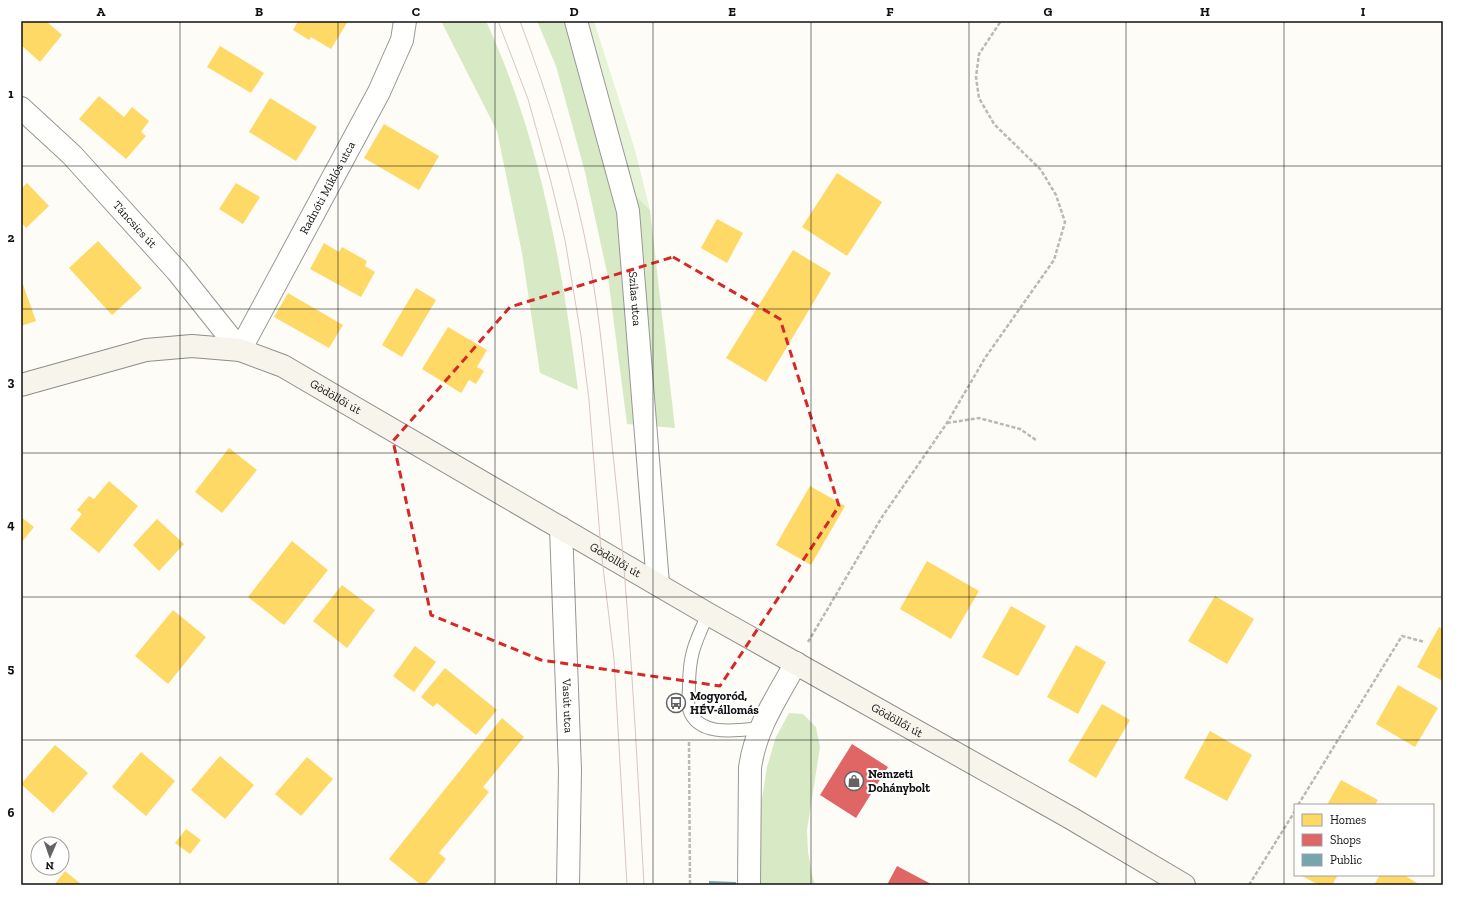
<svg xmlns="http://www.w3.org/2000/svg" width="1464" height="906" font-family="'Zilla Slab',serif">
	<style>
		.green { fill: #e7f3d7 }
		.forest { fill: #d8eac5 }
		.homes { fill: #ffd966 }
		.shops { fill: #e06666 }
		.public { fill: #76a5af }
		.lines { fill: none; stroke-linecap: round; stroke-linejoin: round }
		.service-casing { stroke: #979795; stroke-width: 14 }
		.minor-casing { stroke: #979795; stroke-width: 24 }
		.tertiary-casing { stroke: #979795; stroke-width: 24 }
		.secondary-casing { stroke: #8e8d8b; stroke-width: 24 }
		.path { stroke: #b9b9b8; stroke-width: 2.5; stroke-dasharray: 4 2; stroke-linecap: butt }
		.service { stroke: #fffffe; stroke-width: 12 }
		.minor { stroke: #fffffe; stroke-width: 22 }
		.tertiary { stroke: #fffffe; stroke-width: 22 }
		.secondary { stroke: #f6f4eb; stroke-width: 22 }
		.tram { stroke: #d9c6c7; stroke-width: 1 }
		.marked { fill: none; stroke: #d62828; stroke-width: 3; stroke-dasharray: 8 5; stroke-linejoin: round }
		.grid { fill: none; stroke: #111; stroke-width: 1; stroke-opacity: 0.55 }
		.labels { text-anchor: middle; dominant-baseline: central; stroke-width: 4; stroke-linejoin: round; paint-order: stroke }
		.street-label { font-size: 12px; fill: #111; stroke: #fff }
		.poi-label { font-size: 12px; font-weight: bold; fill: #111; stroke: #fff; text-anchor: start }
		.neatline { fill: none; stroke: #111; stroke-width: 1.5 }
		.grid-label { font-size: 13px; text-anchor: middle; font-weight: bold; fill: #111 }
	</style>
	<rect width="100%" height="100%" fill="#fdfcf7"/>
	<path class="green" d="M565,21H594L635,150L650,210L608,167Z"/>
	<path class="forest" d="M441,21H486C540,138 562,264 578,390L540,373L522,253L497,131Z
		M537,21H565L608,167L650,210L675,428L627,424L608,277L585,172L556,66Z
		M789,713L803,714L816,727L820,747L807,830L808,852L812,875L815,885H755L754,830L762,798L767,767L776,737Z"/>
	<path class="homes" d="M21,21H46L62,35L40,62L21,45Z
		M298,21H348L331,49L311,37L309,40L293,30Z
		M220,46L264,73L251,93L207,67Z
		M99,96L124,117L132,107L149,121L141,132L146,136L126,159L79,119Z
		M270,98L317,127L296,161L249,132Z
		M384,124L439,156L419,190L364,158Z
		M837,173L882,202L847,256L802,227Z
		M27,183L49,206L26,228L21,222V189Z
		M236,183L260,197L243,224L219,209Z
		M717,219L743,233L727,263L701,248Z
		M98,241L142,288L112,315L69,268Z
		M324,243L339,252L342,247L367,261L365,266L375,272L361,297L310,269Z
		M793,250L831,273L766,382L726,358Z
		M21,279L36,321L21,326Z
		M416,288L436,300L402,357L382,345Z
		M288,293L343,325L329,348L274,317Z
		M448,327L487,350L477,367L484,371L476,384L469,380L461,393L422,369Z
		M229,448L257,470L222,513L195,492Z
		M109,481L138,506L99,553L70,529L82,514L77,510L89,496L94,499Z
		M810,486L845,506L811,565L776,545Z
		M21,517L34,527L21,543Z
		M157,519L184,544L159,571L133,545Z
		M292,541L328,570L284,625L248,597Z
		M927,561L979,591L951,639L900,609Z
		M342,585L375,610L347,648L313,621Z
		M1215,596L1254,619L1227,664L1188,641Z
		M1011,606L1046,626L1018,676L982,657Z
		M173,610L206,637L168,684L135,656Z
		M1439,627L1443,629V681L1417,667Z
		M1076,645L1106,662L1078,714L1047,697Z
		M415,646L436,662L414,692L393,676Z
		M445,668L497,710L476,735L437,703L433,707L421,697Z
		M1398,685L1438,708L1415,747L1376,724Z
		M1102,704L1130,720L1096,778L1068,761Z
		M502,718L524,737L483,787L489,792L439,853L446,859L425,885H421L389,859Z
		M1210,731L1252,755L1227,801L1184,778Z
		M55,745L88,773L53,813L21,784Z
		M141,752L175,781L146,816L112,787Z
		M220,756L254,785L225,819L191,790Z
		M307,757L333,779L301,816L275,794Z
		M1341,780L1378,800L1375,805H1327Z
		M186,829L201,840L190,854L175,843Z
		M65,871L82,885H54Z
		M1300,875H1338L1332,885H1319Z
		M1380,875H1404L1420,885H1374Z"/>
	<path class="shops" d="M852,744L888,767L856,818L820,795Z
		M897,866L933,885H887Z"/>
	<path class="public" d="M709,881L736,882V885H709Z"/>
	<g class="lines">
		<g class="service-casing">
			<path id="service" d="M708,614C695,643 689,654 689,687C689,694 687,703 689,709C698,738 739,730 761,728"/>
		</g>
		<g class="minor-casing">
			<g id="minor">
				<path id="s1" d="M576,21L628,211L658,584"/>
				<path id="s2" d="M21,108L72,155L177,271L240,350L379,92L402,40L405,21"/>
				<path id="s3" d="M561,528L570,770L568,885"/>
			</g>
		</g>
		<g class="tertiary-casing">
			<path id="tertiary" d="M749,885L750,768C755,729 777,697 796,663"/>
		</g>
		<g class="secondary-casing">
			<g id="secondary">
				<path id="s4" d="M21,385L146,350L192,346L240,350L283,366L708,614L1069,817L1184,885"/>
			</g>
		</g>
		<path class="path" d="M947,423L979,418L1020,429L1036,440
			M808,642L882,517L947,423L985,358L1054,260L1065,222L1056,195L1041,170L994,124L979,98L976,77L979,54L1001,21
			M689,742L690,885
			M1298,805L1402,636L1425,642
			M1249,885L1295,811"/>
		<use href="#service" class="service"/>
		<use href="#minor" class="minor"/>
		<use href="#tertiary" class="tertiary"/>
		<use href="#secondary" class="secondary"/>
		<path class="tram" d="M498,21L528,99L551,182L565,240L581,336L589,400L601,550L614,659L627,885
			M520,21C549,98 573,176 589,258C601,322 606,389 613,454C629,598 636,741 644,885"/>
	</g>
	<path class="marked" d="M673,257L780,319L839,506L720,686L541,660L431,615L393,441L510,307Z"/>
	<path class="grid" d="M180,21V885M338,21V885M495,21V885M653,21V885M811,21V885M969,21V885M1126,21V885M1284,21V885M21,166H1443M21,309H1443M21,453H1443M21,597H1443M21,740H1443"/>
	<defs>
		<g id="bus-ring" transform="scale(1)"><circle r="9.5" fill="#fff" stroke="#646362" stroke-width="1.5"/><path d="M-5-6H5V4H4V6H2V4H-2V6H-4V4H-5ZM-3.5-4V0h7V-4ZM-3.5 1.2v1.5H-2V1.2ZM2 1.2v1.5H3.5V1.2Z" fill="#646362"/></g>
		<g id="shop-ring" transform="scale(1)"><circle r="9.5" fill="#fff" stroke="#646362" stroke-width="1.5"/><path d="M-5-2.5h2.3a2.7 3.5 0 0 1 5.4 0H5L5.5 6h-11ZM-1.5-2.5h3a1.5 2.3 0 0 0-3 0Z" fill="#646362"/></g>
	</defs>
	<g fill-rule="evenodd">
		<use href="#bus-ring" x="676" y="703"/>
		<use href="#shop-ring" x="854" y="781"/>
	</g>
	<g class="labels">
		<g class="street-label">
			<text stroke="none"><textPath href="#s2" startOffset="511">Radnóti Miklós utca</textPath></text>
			<text stroke="none"><textPath href="#s2" startOffset="163">Táncsics út</textPath></text>
			<text stroke="none"><textPath href="#s1" startOffset="285">Szilas utca</textPath></text>
			<text stroke="none"><textPath href="#s4" startOffset="331">Gödöllői út</textPath></text>
			<text stroke="none"><textPath href="#s4" startOffset="655">Gödöllői út</textPath></text>
			<text stroke="none"><textPath href="#s3" startOffset="178">Vasút utca</textPath></text>
			<text stroke="none"><textPath href="#s4" startOffset="979">Gödöllői út</textPath></text>
		</g>
		<g class="poi-label">
			<text x="690" y="696">Mogyoród,<tspan x="690" dy="14">HÉV-állomás</tspan></text>
			<text x="868" y="774">Nemzeti<tspan x="868" dy="14">Dohánybolt</tspan></text>
		</g>
	</g>
	<rect width="1464" height="906" fill="none" stroke="#ffffff" stroke-width="44"/>
	<rect x="1294" y="804" width="140" height="72" fill="#ffffff" stroke="#a0a0a0"/>
	<rect x="1302" y="814" width="20" height="12" fill="#ffd966" stroke="#a0a0a0"/>
	<text x="1330" y="824" font-size="12" fill="#111111">Homes</text>
	<rect x="1302" y="834" width="20" height="12" fill="#e06666" stroke="#a0a0a0"/>
	<text x="1330" y="844" font-size="12" fill="#111111">Shops</text>
	<rect x="1302" y="854" width="20" height="12" fill="#76a5af" stroke="#a0a0a0"/>
	<text x="1330" y="864" font-size="12" fill="#111111">Public</text>
	<g transform="translate(50 856) rotate(182)"><circle r="19" fill="#ffffff" stroke="#a0a0a0"/>
	<path d="M0-3L7 15L0 10L-7 15Z" fill="#646362"/>
	<text y="-6" font-size="11" font-weight="bold" text-anchor="middle" fill="#111111">N</text>
	</g>
	<rect x="22" y="22" width="1420" height="862" class="neatline"/>
	<g class="grid-label">
		<text x="101" y="16">A</text>
		<text x="259" y="16">B</text>
		<text x="416" y="16">C</text>
		<text x="574" y="16">D</text>
		<text x="732" y="16">E</text>
		<text x="890" y="16">F</text>
		<text x="1048" y="16">G</text>
		<text x="1205" y="16">H</text>
		<text x="1363" y="16">I</text>
		<text x="11" y="98">1</text>
		<text x="11" y="242">2</text>
		<text x="11" y="386">3</text>
		<text x="11" y="529">4</text>
		<text x="11" y="673">5</text>
		<text x="11" y="817">6</text>
	</g>
</svg>
